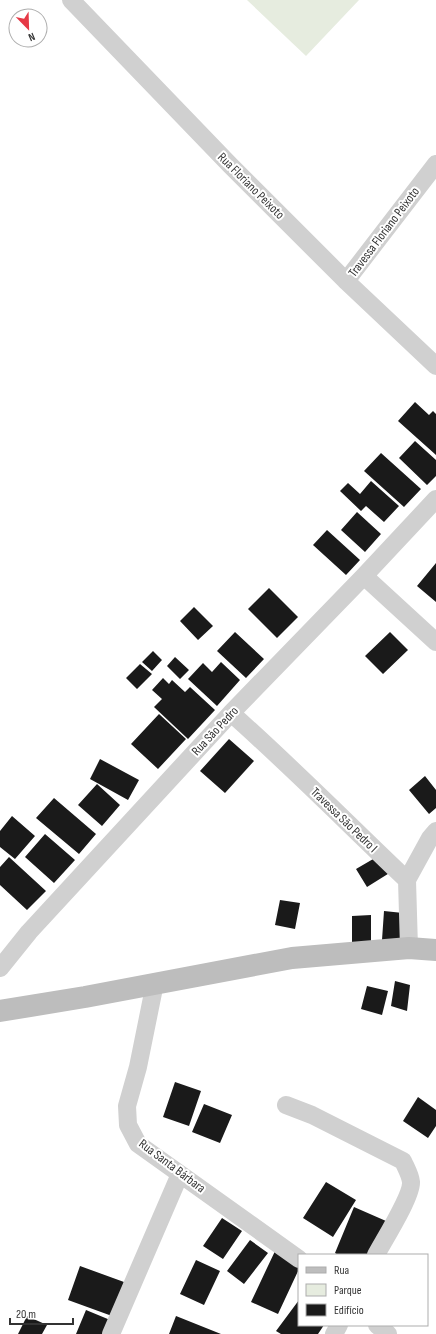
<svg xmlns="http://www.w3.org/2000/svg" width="436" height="1334" font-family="'Sofia Sans Condensed',sans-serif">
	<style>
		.green { fill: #e6ecdf }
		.building { fill: #1a1a1a }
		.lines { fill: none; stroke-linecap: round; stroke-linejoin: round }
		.street { stroke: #d0d0d0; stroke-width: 18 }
		.secondary { stroke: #bdbdbd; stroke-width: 22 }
		.labels { text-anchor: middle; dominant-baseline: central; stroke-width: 4; stroke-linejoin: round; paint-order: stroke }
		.street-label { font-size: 13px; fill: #333; stroke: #fff }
	</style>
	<rect width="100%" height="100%" fill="#fff"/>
	<path class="green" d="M247,0H359L306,56Z"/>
	<path class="building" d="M415,402L429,415L433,411L436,414V455L398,421Z
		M415,441L436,460V476L427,485L399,458Z
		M381,453L421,489L404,507L364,471Z
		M371,481L399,506L384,522L366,506L361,511L340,491L348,483L360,494Z
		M357,512L381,534L365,552L341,530Z
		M327,530L360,560L346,575L313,545Z
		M436,563V602L417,586Z
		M269,588L298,617L277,638L248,609Z
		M194,607L213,626L198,640L180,621Z
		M235,632L264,659L246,678L217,651Z
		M390,632L408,650L383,674L365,656Z
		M153,651L162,660L152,671L142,662Z
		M175,657L189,670L180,679L167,666Z
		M221,662L240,680L217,706L188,679L203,663L212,672Z
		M140,664L152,674L137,689L126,678Z
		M163,678L169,684L172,680L185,692L190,687L215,710L188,739L154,707L162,699L152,690Z
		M159,714L186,739L158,769L131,744Z
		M229,739L254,761L225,793L200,771Z
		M100,759L139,780L128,800L90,779Z
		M425,776L436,790V808L429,814L409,790Z
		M97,784L120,805L102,826L78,805Z
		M54,798L96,834L79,854L36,818Z
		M12,816L35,836L15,859L0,847V831Z
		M45,834L75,860L54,883L25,857Z
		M380,855L391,872L367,887L356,869Z
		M9,857L46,891L27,910L0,885V867Z
		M280,900L300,903L295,929L275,925Z
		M384,911L403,913L400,942L382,940Z
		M371,915V945H352V916Z
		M395,981L410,985L407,1011L391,1006Z
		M367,986L388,991L382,1015L361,1009Z
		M175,1082L201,1091L189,1126L163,1117Z
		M418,1097L436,1110V1126L428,1138L403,1121Z
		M204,1104L232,1115L220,1143L192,1132Z
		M326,1182L356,1200L333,1237L303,1218Z
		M354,1207L386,1221L372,1255H338L335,1253Z
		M222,1218L242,1231L223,1259L203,1246Z
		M250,1240L268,1253L244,1284L227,1271Z
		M276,1249L299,1261V1269L278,1314L251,1302Z
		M196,1260L220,1271L204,1305L180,1294Z
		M80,1266L124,1282L112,1316L68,1300Z
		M299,1300V1325H324L318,1334H281L276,1331Z
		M86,1310L115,1322L110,1334H76Z
		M27,1316L47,1325L42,1334H18Z
		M176,1316L221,1334H169Z"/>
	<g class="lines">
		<path class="street" d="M71,0L230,165L346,281L436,366
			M346,281L436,164
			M364,576L436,642
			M231,713C292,767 348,824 407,880L409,948
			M407,880L430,838L436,831
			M0,968L29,932L231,713L364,576L436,499
			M155,983L138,1067L127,1106L128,1125L138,1144L299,1259
			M286,1105L312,1115L403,1161C406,1168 410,1174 411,1182C412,1196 384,1240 376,1255
			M377,1325L388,1334
			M111,1334L180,1174
			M334,1334L339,1325"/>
		<path class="secondary" d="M0,1011L85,997L292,958L409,948L436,950"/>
	</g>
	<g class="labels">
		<g class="street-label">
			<text transform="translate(251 186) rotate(45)">Rua Floriano Peixoto</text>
			<text transform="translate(384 232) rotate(-53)">Travessa Floriano Peixoto</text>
			<text transform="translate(215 731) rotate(-47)">Rua São Pedro</text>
			<text transform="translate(344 820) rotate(44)">Travessa São Pedro I</text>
			<text transform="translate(172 1166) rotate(37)">Rua Santa Bárbara</text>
		</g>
	</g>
	<rect x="298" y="1254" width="130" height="72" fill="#ffffff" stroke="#adadad"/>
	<rect x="306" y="1267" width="20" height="6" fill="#bdbdbd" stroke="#adadad"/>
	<text x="334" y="1274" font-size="12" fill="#333333">Rua</text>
	<rect x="306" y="1284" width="20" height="12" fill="#e6ecdf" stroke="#adadad"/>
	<text x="334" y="1294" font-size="12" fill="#333333">Parque</text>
	<rect x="306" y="1304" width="20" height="12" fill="#1a1a1a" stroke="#adadad"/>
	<text x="334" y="1314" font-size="12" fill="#333333">Edifício</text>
	<g transform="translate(28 28) rotate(157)"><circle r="19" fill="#ffffff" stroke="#adadad"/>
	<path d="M0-3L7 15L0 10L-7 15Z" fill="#e63946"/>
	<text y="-6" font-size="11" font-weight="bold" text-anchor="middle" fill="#333333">N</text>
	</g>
	<path d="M10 1318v6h63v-6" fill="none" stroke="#333333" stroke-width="2"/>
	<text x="16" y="1318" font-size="12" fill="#333333" stroke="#ffffff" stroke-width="3" paint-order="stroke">20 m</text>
</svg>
